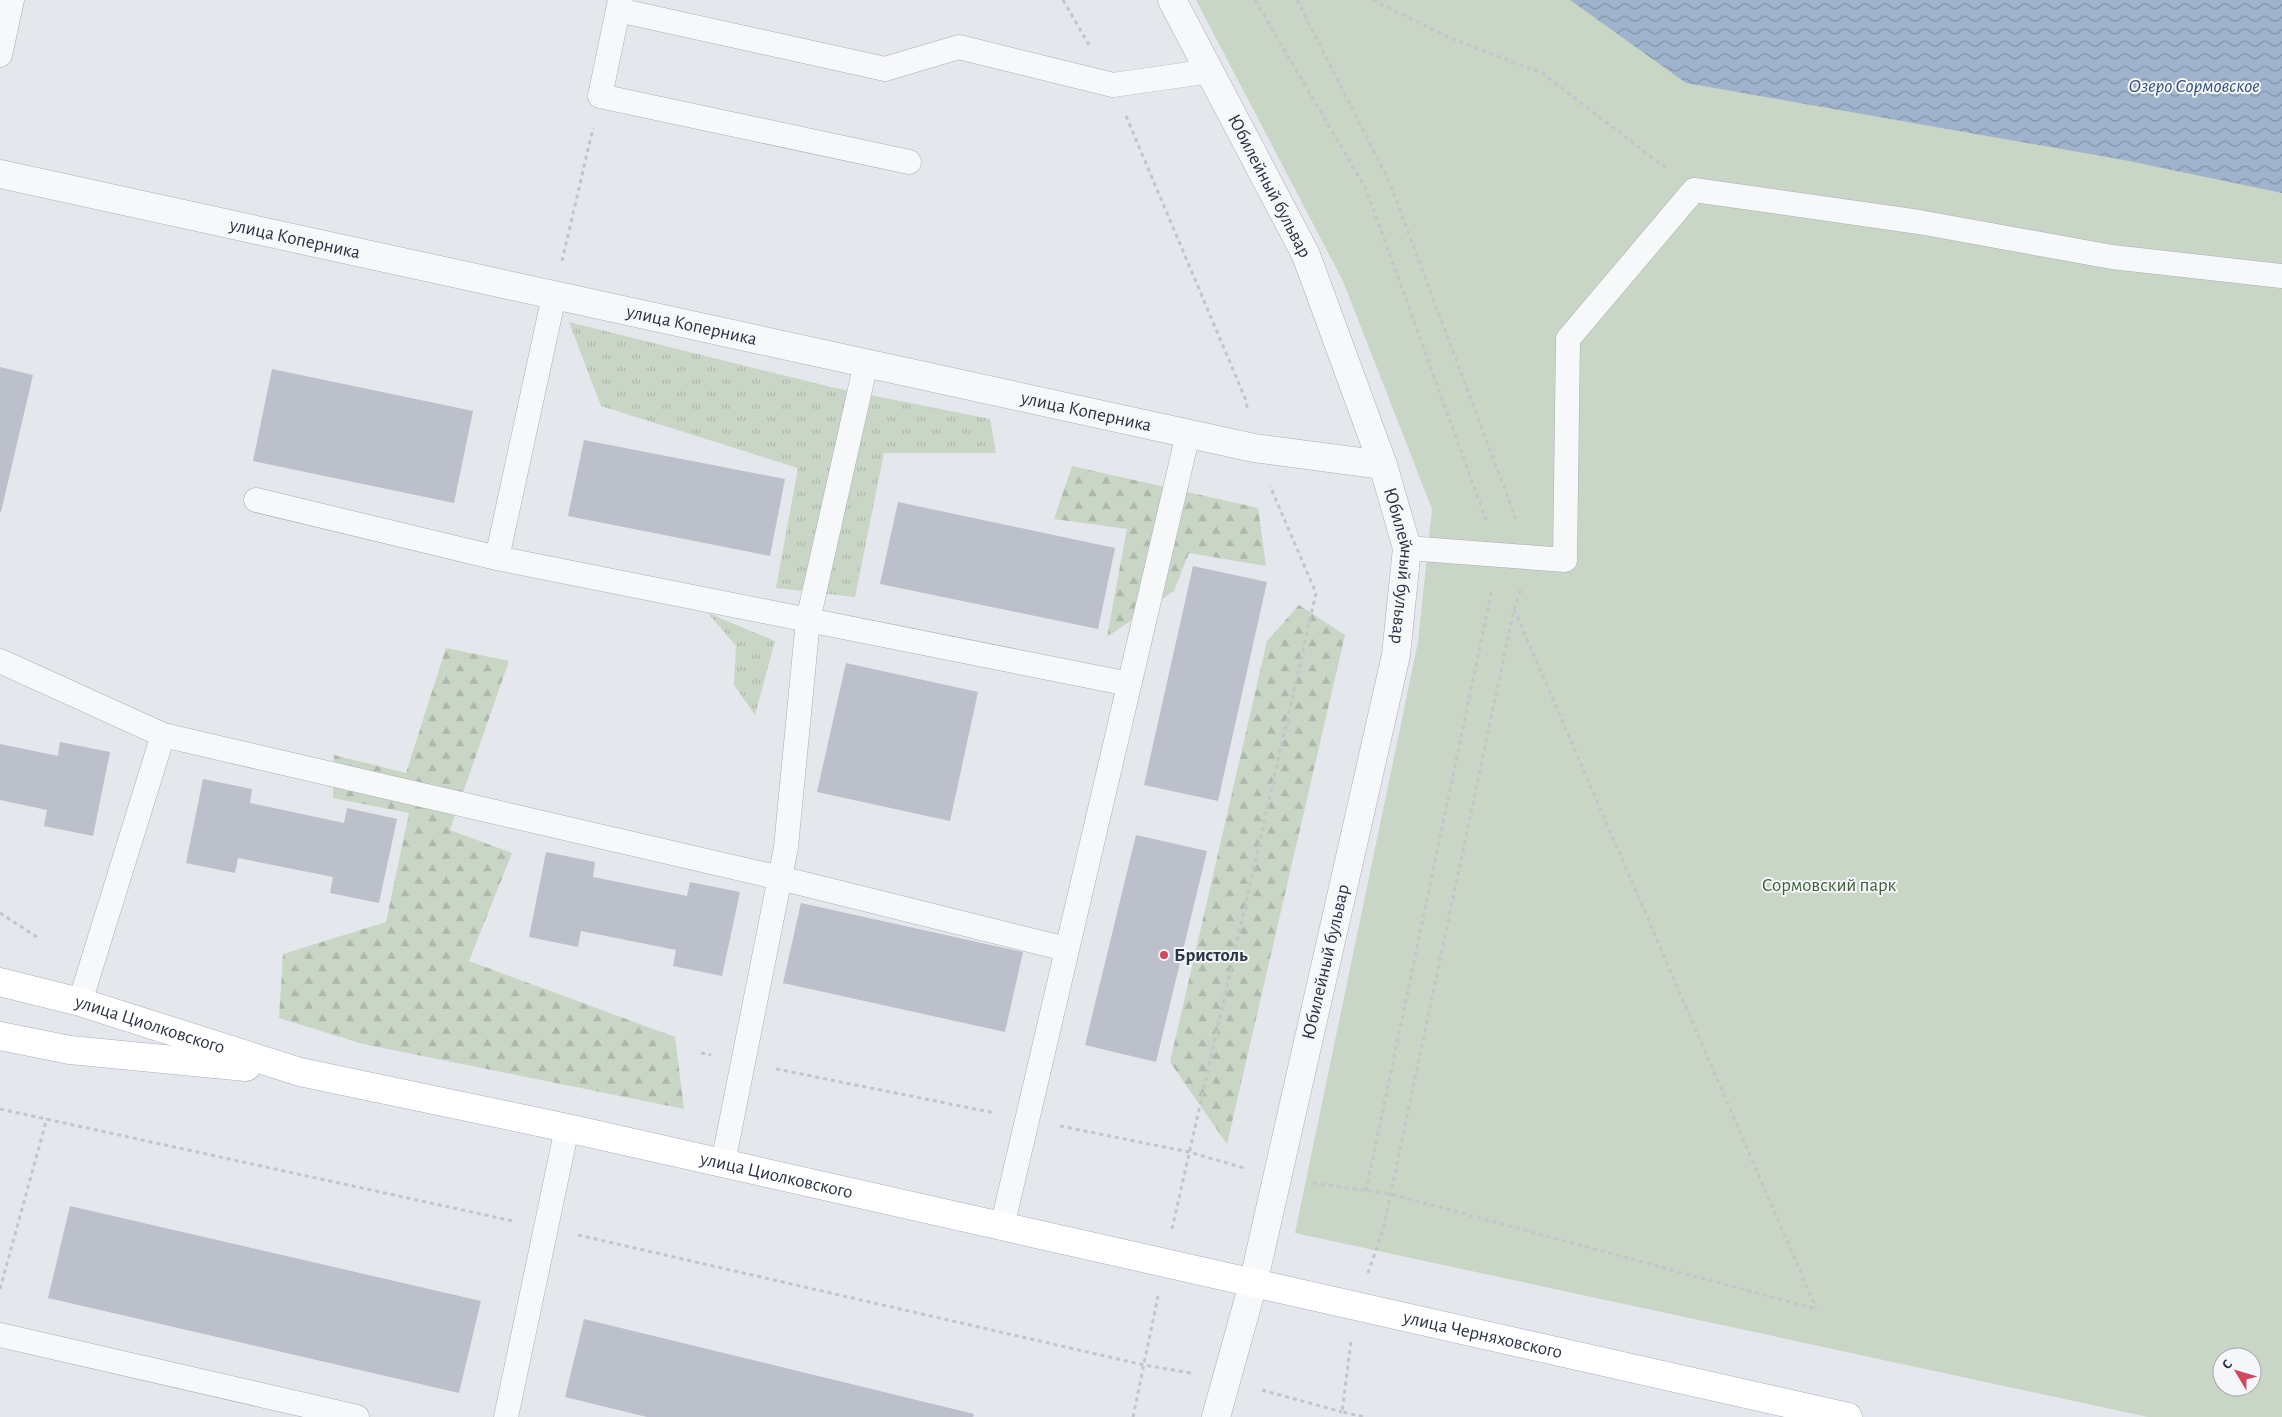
<svg xmlns="http://www.w3.org/2000/svg" width="2282" height="1417" font-family="'Alegreya Sans',sans-serif">
	<style>
		.grass { fill: url(#grass-tufts) }
		.forest { fill: url(#forest-firs) }
		.green { fill: #c9d6c5; fill-rule: evenodd }
		.water { fill: url(#water-waves) }
		.building { fill: #bbc0ca }
		.lines { fill: none; stroke-linecap: round; stroke-linejoin: round }
		.service-casing { stroke: #a9aeb7; stroke-width: 25 }
		.minor-casing { stroke: #a9aeb7; stroke-width: 29 }
		.tertiary-casing { stroke: #a9aeb7; stroke-width: 29 }
		.secondary-casing { stroke: #a9aeb7; stroke-width: 29 }
		.path { stroke: #c2c5cb; stroke-width: 3; stroke-dasharray: 4 4; stroke-linecap: butt }
		.service { stroke: #f7f8fa; stroke-width: 24 }
		.minor { stroke: #f7f8fa; stroke-width: 28 }
		.tertiary { stroke: #f7f8fa; stroke-width: 28 }
		.secondary { stroke: #fff; stroke-width: 28 }
		.poi-dot { fill: #d1495b; stroke: #f4f6f9; stroke-width: 2 }
		.labels { text-anchor: middle; dominant-baseline: central; stroke-width: 4; stroke-linejoin: round; paint-order: stroke }
		.street-label { font-size: 19px; fill: #2b3445; stroke: #f4f6f9 }
		.park-label { font-size: 19px; fill: #3f6138; stroke: #f4f6f9 }
		.poi-label { font-size: 19px; font-weight: bold; fill: #2b3445; stroke: #f4f6f9; text-anchor: start }
		.water-label { font-size: 20px; font-style: italic; fill: #34527a; stroke: #f4f6f9 }
	</style>
	<defs>
		<pattern id="grass-tufts" width="24" height="20" patternUnits="userSpaceOnUse" patternTransform="scale(1.25)"><rect width="24" height="20" fill="#c9d6c5"/><path d="M3 7l-1-3M5 7V3M7 7l1-3M15 17l-1-3M17 17v-4M19 17l1-3" fill="none" stroke="#adb8ab"/></pattern>
		<pattern id="forest-firs" width="22" height="20" patternUnits="userSpaceOnUse" patternTransform="scale(1.25)"><rect width="22" height="20" fill="#c9d6c5"/><path d="M5 1l3.5 6h-7zM16 11l3.5 6h-7z" fill="#adb8ab"/></pattern>
		<pattern id="water-waves" width="16" height="10" patternUnits="userSpaceOnUse" patternTransform="scale(1.25)"><rect width="16" height="10" fill="#9fb4cc"/><path d="M0 5q4-4 8 0t8 0" fill="none" stroke="#8293a7"/></pattern>
	</defs>
	<rect width="100%" height="100%" fill="#e4e7ec"/>
	<path class="grass" d="M569,322L835,388L990,419L996,453H884L855,597L776,588L798,468L601,406Z
		M708,613L775,641L755,715L734,685L736,646Z"/>
	<path class="forest" d="M1072,466L1258,508L1266,566L1189,553L1174,591L1107,637L1127,529L1054,519Z
		M1299,605L1345,635L1227,1144L1170,1062L1267,641Z
		M446,648L509,661L450,830L512,853L469,961L675,1037L684,1109L363,1044L279,1018L283,954L386,922L409,813L333,798L334,755L406,773Z"/>
	<path class="green" d="M1196,0H2282V1417H2148L1295,1233L1418,642L1432,509L1343,281ZM2222,1357H2252V1387H2222Z"/>
	<path class="water" d="M1570,0H2282V193L2124,160L1686,83Z"/>
	<path class="building" d="M0,367L33,375L1,512L0,511Z
		M272,369L473,411L454,503L253,461Z
		M584,440L785,479L770,556L568,516Z
		M898,502L1115,548L1098,629L880,584Z
		M1193,566L1267,582L1218,801L1144,785Z
		M846,663L978,692L950,821L817,792Z
		M60,742L110,752L93,836L44,826L47,810L0,800V744L58,756Z
		M203,779L252,789L250,803L344,823L347,808L397,819L379,903L330,893L333,877L238,858L235,873L186,863Z
		M1136,835L1207,851L1156,1062L1085,1045Z
		M546,852L595,862L593,877L687,896L690,882L740,892L722,976L673,966L676,950L581,931L578,947L529,937Z
		M801,903L1023,952L1005,1032L783,983Z
		M70,1206L481,1301L459,1393L48,1298Z
		M584,1319L974,1414L973,1417H647L565,1397Z"/>
	<g class="lines">
		<g class="service-casing">
			<path id="service" d="M620,0L618,10L885,69L959,47L1113,85L1211,71
				M618,10L600,96L909,162
				M0,55L12,0
				M256,500L497,558L1129,684
				M1407,548L1565,560L1568,339L1694,190L1919,222L2112,257L2282,276
				M497,558L554,296
				M0,661L163,735L780,878L1066,949
				M80,1002L163,735
				M723,1163L786,847L808,620L866,363
				M1002,1227L1188,434
				M0,1335L357,1417
				M506,1417L567,1128"/>
		</g>
		<g class="minor-casing">
			<g id="minor">
				<path id="s1" d="M0,174L1254,448L1383,465"/>
			</g>
		</g>
		<g class="tertiary-casing">
			<g id="tertiary">
				<path id="s2" d="M1172,0L1306,255L1383,465L1407,548L1396,655L1253,1284L1216,1417"/>
			</g>
		</g>
		<g class="secondary-casing">
			<g id="secondary">
				<path id="s3" d="M0,982L80,1002L300,1072L567,1128L1848,1417"/>
				<path d="M0,1036L70,1050L246,1067"/>
			</g>
		</g>
		<path class="path" d="M1063,0L1089,45
			M1255,0L1366,189L1486,520
			M1297,0L1389,181L1517,522
			M1373,0L1450,38L1542,73L1667,169
			M1126,116L1245,398L1248,411
			M562,261L593,128
			M1514,609L1816,1308
			M0,913L40,939
			M701,1053L711,1055
			M776,1069L995,1113
			M0,1109L513,1221
			M1060,1126L1189,1152L1244,1168
			M1313,1183L1391,1194L1816,1309
			M1366,1191L1492,589
			M1172,1229L1316,593L1270,486
			M578,1235L1144,1365L1191,1373
			M1368,1273L1383,1230L1514,609L1521,589
			M0,1289L47,1118
			M1351,1342L1342,1412L1365,1417
			M1262,1390L1342,1412
			M1133,1417L1158,1296"/>
		<use href="#service" class="service"/>
		<use href="#minor" class="minor"/>
		<use href="#tertiary" class="tertiary"/>
		<use href="#secondary" class="secondary"/>
	</g>
	<circle class="poi-dot" cx="1164" cy="955" r="5"/>
	<g class="labels">
		<g class="street-label">
			<text stroke="none"><textPath href="#s2" startOffset="210">Юбилейный бульвар</textPath></text>
			<text stroke="none"><textPath href="#s1" startOffset="302">улица Коперника</textPath></text>
			<text stroke="none"><textPath href="#s1" startOffset="708">улица Коперника</textPath></text>
			<text stroke="none"><textPath href="#s1" startOffset="1112">улица Коперника</textPath></text>
			<text stroke="none"><textPath href="#s2" startOffset="615">Юбилейный бульвар</textPath></text>
			<text transform="translate(1326 962) rotate(-77)">Юбилейный бульвар</text>
			<text stroke="none"><textPath href="#s3" startOffset="156">улица Циолковского</textPath></text>
			<text stroke="none"><textPath href="#s3" startOffset="801">улица Циолковского</textPath></text>
			<text stroke="none"><textPath href="#s3" startOffset="1525">улица Черняховского</textPath></text>
		</g>
		<g class="park-label">
			<text x="1829" y="885">Сормовский парк</text>
		</g>
		<g class="poi-label">
			<text x="1174" y="955">Бристоль</text>
		</g>
		<g class="water-label">
			<text x="2194" y="86">Озеро Сормовское</text>
		</g>
	</g>
	<g transform="translate(2237 1372) rotate(308)"><circle r="24" fill="#f4f6f9" stroke="#a4a8b1"/>
	<path d="M0-4L9 19L0 12L-9 19Z" fill="#d1495b"/>
	<text y="-8" font-size="14" font-weight="bold" text-anchor="middle" fill="#2b3445">С</text>
	</g>
</svg>
